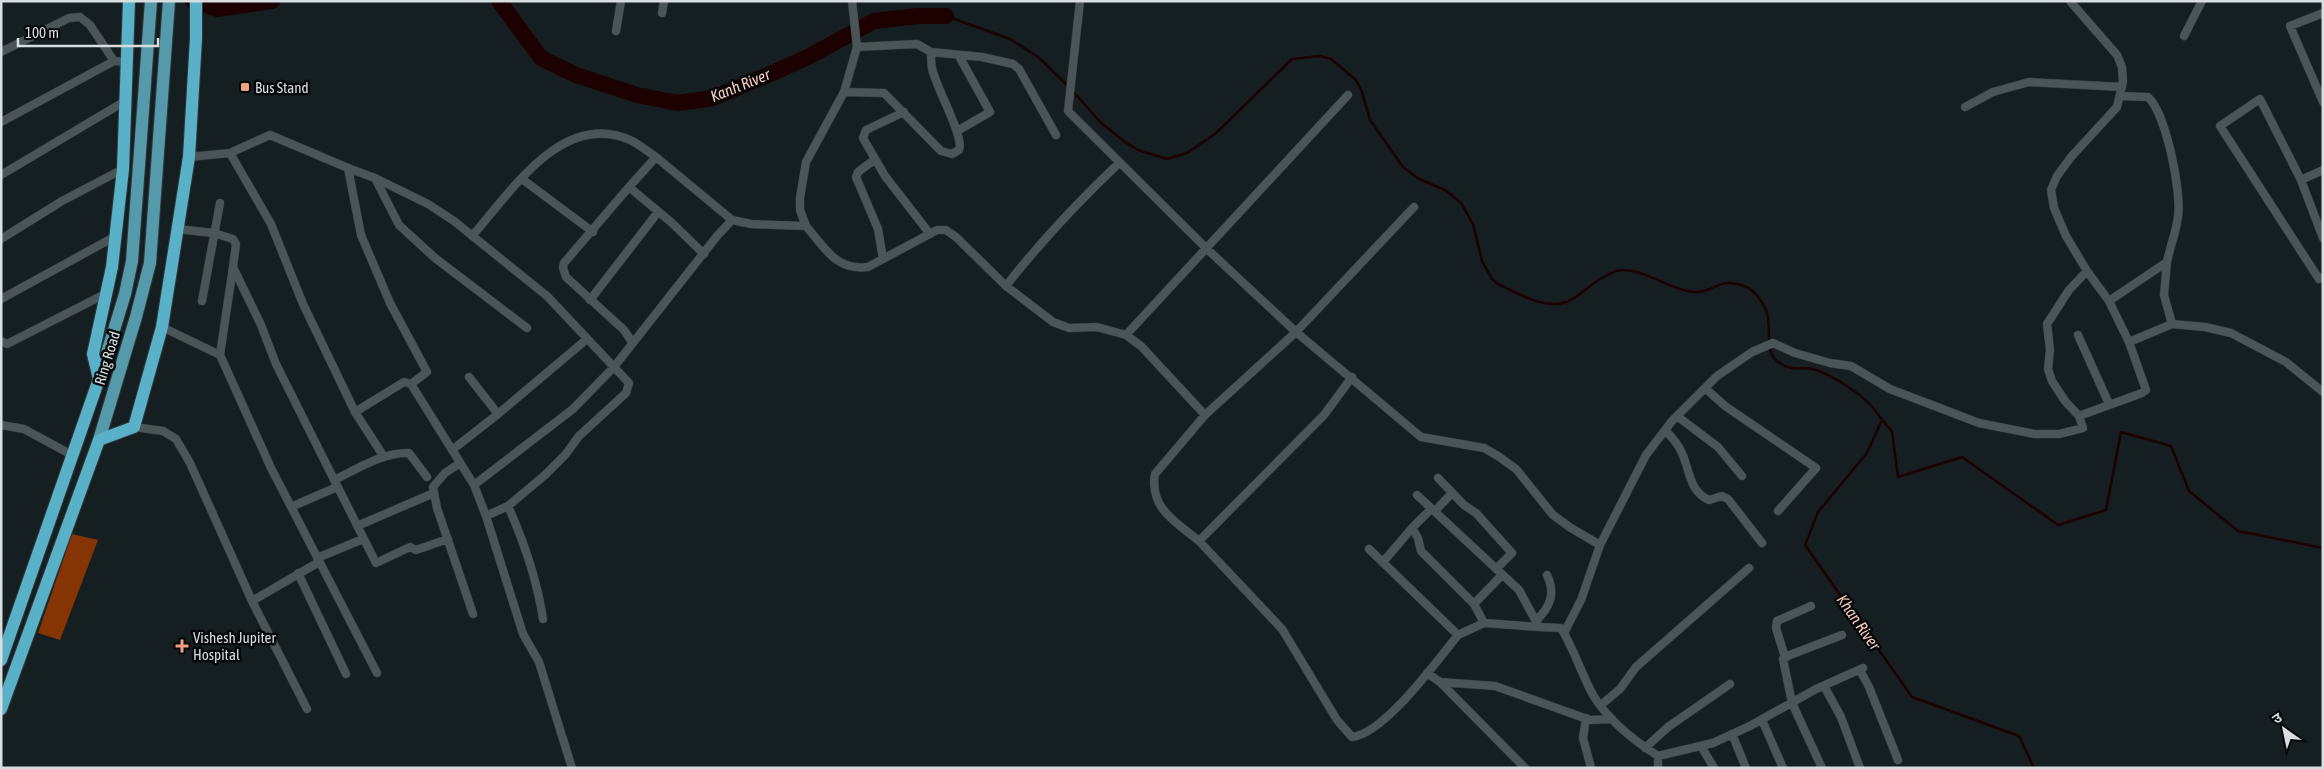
<svg xmlns="http://www.w3.org/2000/svg" width="2324" height="769" font-family="'Asap Condensed','Noto Sans Devanagari',sans-serif">
	<style>
		.forest { fill: #853403 }
		.lines { fill: none; stroke-linecap: round; stroke-linejoin: round }
		.stream { stroke: #1d0000; stroke-width: 2.5 }
		.river { stroke: #1d0000; stroke-width: 16 }
		.minor-casing { stroke: #32383a; stroke-width: 9 }
		.primary-casing { stroke: #32383a; stroke-width: 14 }
		.trunk-casing { stroke: #32383a; stroke-width: 14 }
		.minor { stroke: #4a5558; stroke-width: 8 }
		.primary { stroke: #559aaa; stroke-width: 12 }
		.trunk { stroke: #58b1c6; stroke-width: 12 }
		.poi-dot { fill: #f1a17e; stroke: #05080a; stroke-width: 2 }
		.labels { text-anchor: middle; dominant-baseline: central; stroke-width: 5; stroke-linejoin: round; paint-order: stroke }
		.poi-label { font-size: 15px; fill: #d7dee0; stroke: #05080a; text-anchor: start }
		.street-label { font-size: 15px; fill: #d7dee0; stroke: #05080a }
		.water-label { font-size: 16px; font-style: italic; fill: #feceba; stroke: #05080a }
	</style>
	<rect width="100%" height="100%" fill="#151f22"/>
	<path class="forest" d="M72,534L98,540L60,640L38,633Z"/>
	<g class="lines">
		<path class="stream" d="M946,16L1010,39L1038,57L1068,86
			M1072,90L1100,122L1125,142L1138,150L1167,159L1187,153L1215,134L1292,59L1320,56L1331,59L1356,80L1362,92L1370,120L1403,167L1419,179L1445,190L1461,203L1473,224L1482,261L1492,279L1498,284C1519,294 1546,311 1569,301C1579,296 1586,289 1594,283C1602,278 1612,271 1621,270C1644,269 1669,289 1693,292C1714,294 1718,276 1744,286C1754,289 1762,301 1766,310C1773,325 1763,350 1777,361C1795,374 1801,365 1816,370C1833,376 1862,394 1873,408C1879,415 1883,422 1889,428L1892,431L1898,477L1962,457L2058,525L2106,510L2121,432L2171,446L2189,491L2238,531L2323,548
			M1881,422L1867,453L1818,512L1805,545L1912,697L2019,736L2034,768"/>
		<path class="river" d="M193,1L217,9L272,1
			M499,1L541,58L576,75L637,95L678,103L713,98L763,77L808,57L874,21L918,16H946"/>
		<g class="minor-casing">
			<path id="minor" d="M1080,1L1068,111L1207,249L1296,332L1421,437L1484,448L1498,456L1516,469L1553,515L1571,528L1600,545
				M2070,1L2117,55L2122,67L2123,81L2117,107L2071,157L2057,176L2051,190L2054,208L2066,236L2087,271L2109,301L2167,262C2170,247 2176,232 2178,217C2182,193 2166,113 2148,97L2120,96
				M662,13L664,1
				M2323,13L2290,26L2323,102
				M616,31L621,1
				M2184,36L2202,1
				M857,47L917,44L931,52L982,57L1013,64L1019,69L1056,135
				M1,52L69,18L80,17L90,25L114,61
				M844,92L884,93L941,151L952,154L959,150C965,137 935,86 932,68C931,63 931,57 931,52
				M1348,95L1126,335L1141,346L1205,415L1296,332L1414,207
				M1965,107L1993,92L2029,82L2122,87
				M904,112L866,130L863,138L885,176L930,234
				M1,122L114,61L128,62
				M957,131L990,112L959,56
				M230,153L270,135L348,168L361,235L390,303L427,372L411,384
				M189,157L230,153L271,224L303,304L355,412L404,382L411,384L474,485L486,516L523,634L539,662L572,768
				M874,160L858,172L856,177L878,229L883,259
				M348,168L375,178L428,204L454,221L547,296L629,383L626,393L579,436L565,455L545,475L508,506L486,516
				M1,175L127,100
				M375,178L399,225L435,258L527,328
				M522,179L593,232
				M2301,180L2323,170
				M629,187L656,157L732,220L751,224L806,226C825,248 836,271 868,267L937,230H946L956,237L1006,286C1041,241 1078,202 1119,163
				M806,226L800,210V198L806,162L844,92L857,47L852,1
				M177,229L214,233L233,239L236,244L233,267
				M472,236C511,192 562,110 630,140C639,144 648,152 656,157
				M2323,238L2301,180L2260,99L2220,126L2319,279L2323,277
				M1,239L62,201L123,169
				M1006,286L1053,322L1069,328L1097,327L1126,335
				M1,299L116,236
				M590,300L658,212
				M202,301L220,203
				M2109,301L2129,342
				M2172,324L2205,327L2231,333L2286,362L2323,392
				M162,327L220,355L271,468L377,673
				M2078,335L2109,404
				M1,341L7,344L107,293
				M632,342L624,330L566,277L563,268L564,263L629,187L672,223L704,254
				M220,355L233,267L261,325L276,364L376,563L410,547L416,550L448,539
				M469,377L498,414
				M1352,377L1324,415L1199,541L1282,629L1337,720L1352,737C1384,734 1437,661 1458,635
				M1705,388L1725,406L1816,468L1778,511
				M355,412L384,457
				M1677,416L1718,447L1742,476
				M2079,416L2065,401L2052,381L2048,369L2050,350L2047,324L2069,290L2087,271
				M1,425L24,429L72,455
				M134,427L163,431L176,439L190,463L252,601
				M1665,430C1672,437 1678,444 1682,453C1690,471 1689,491 1709,500L1722,496L1728,499L1762,543
				M452,450L498,414L587,339
				M460,463L445,473L433,487L437,508L473,614
				M1438,478L1464,505L1476,513L1512,553L1496,569
				M334,480C357,469 383,452 409,453L427,477
				M474,485L573,409L614,367L717,236L732,220
				M1417,495L1519,590L1539,627L1561,628C1574,649 1581,673 1593,695C1608,720 1633,740 1658,756L1713,743L1750,726L1816,689L1863,668
				M508,506C524,542 537,580 543,619
				M291,507L337,487
				M1435,511L1452,493
				M357,526L434,493
				M1412,528L1431,509
				M1199,541C1176,522 1149,508 1155,474L1205,415
				M1369,549L1458,635L1484,623L1539,627
				M317,558L363,539
				M1383,562L1412,528L1418,538L1421,551L1474,604L1484,623
				M298,573L346,674
				M1474,604L1502,575
				M1536,621C1550,607 1556,594 1547,575
				M1564,633L1581,600L1600,545L1646,455L1672,421L1717,376L1752,352L1773,343L1795,353L1830,363L1851,366L1890,389L1979,423L2035,434H2059L2083,428L2079,416L2142,393L2146,390L2129,342L2172,324L2164,295L2167,262
				M1785,657L1776,628L1777,621L1811,606
				M1860,670L1869,687L1898,760
				M1427,673L1440,682L1525,768
				M1440,682L1495,686L1590,720L1612,719
				M1824,686L1841,717L1860,768
				M1601,705L1620,689L1636,667L1749,568
				M307,709L252,601L319,562
				M1586,718L1583,738L1591,768
				M1762,720L1783,768
				M1732,734L1746,768
				M1701,746L1714,768
				M1645,748L1668,727L1730,684
				M1658,756V768
				M1822,768L1792,703L1783,659L1790,655L1842,635"/>
		</g>
		<g class="primary-casing">
			<path id="primary" d="M99,379L125,294L132,261L151,1
				M99,440L136,317L150,263L169,1"/>
		</g>
		<g class="trunk-casing">
			<path id="trunk" d="M1,660L99,379L93,354L112,267L123,169L129,1
				M1,709L99,440L134,427L162,327L189,157L196,38V1"/>
		</g>
		<use href="#minor" class="minor"/>
		<use href="#primary" class="primary"/>
		<use href="#trunk" class="trunk"/>
	</g>
	<g class="poi-dot">
		<rect x="240" y="82" width="10" height="10" rx="2.5"/>
		<path d="M179.5 638.5h5v5h5v5h-5v5h-5v-5h-5v-5h5z"/>
	</g>
	<g class="labels">
		<g class="poi-label">
			<text x="255" y="87">Bus Stand</text>
			<text x="193" y="637">Vishesh Jupiter<tspan x="193" dy="17">Hospital</tspan></text>
		</g>
		<g class="street-label">
			<text transform="translate(107 358) rotate(-73)">Ring Road</text>
		</g>
		<g class="water-label">
			<text transform="translate(740 85) rotate(-22)">Kanh River</text>
			<text transform="translate(1859 622) rotate(55)">Khan River</text>
		</g>
	</g>
	<rect width="2324" height="769" fill="none" stroke="#d7dee0" stroke-width="5"/>
	<g transform="translate(2284 729) rotate(327)" stroke="#05080a" stroke-width="4" paint-order="stroke">
	<path d="M0-4L9 19L0 12L-9 19Z" fill="#d7dee0"/>
	<text y="-8" font-size="14" font-weight="bold" text-anchor="middle" fill="#d7dee0">उ</text>
	</g>
	<path d="M18 38v8h140v-8" fill="none" stroke="#d7dee0" stroke-width="2.5"/>
	<text x="25" y="38" font-size="15" fill="#d7dee0" stroke="#05080a" stroke-width="4" paint-order="stroke">100 m</text>
</svg>
